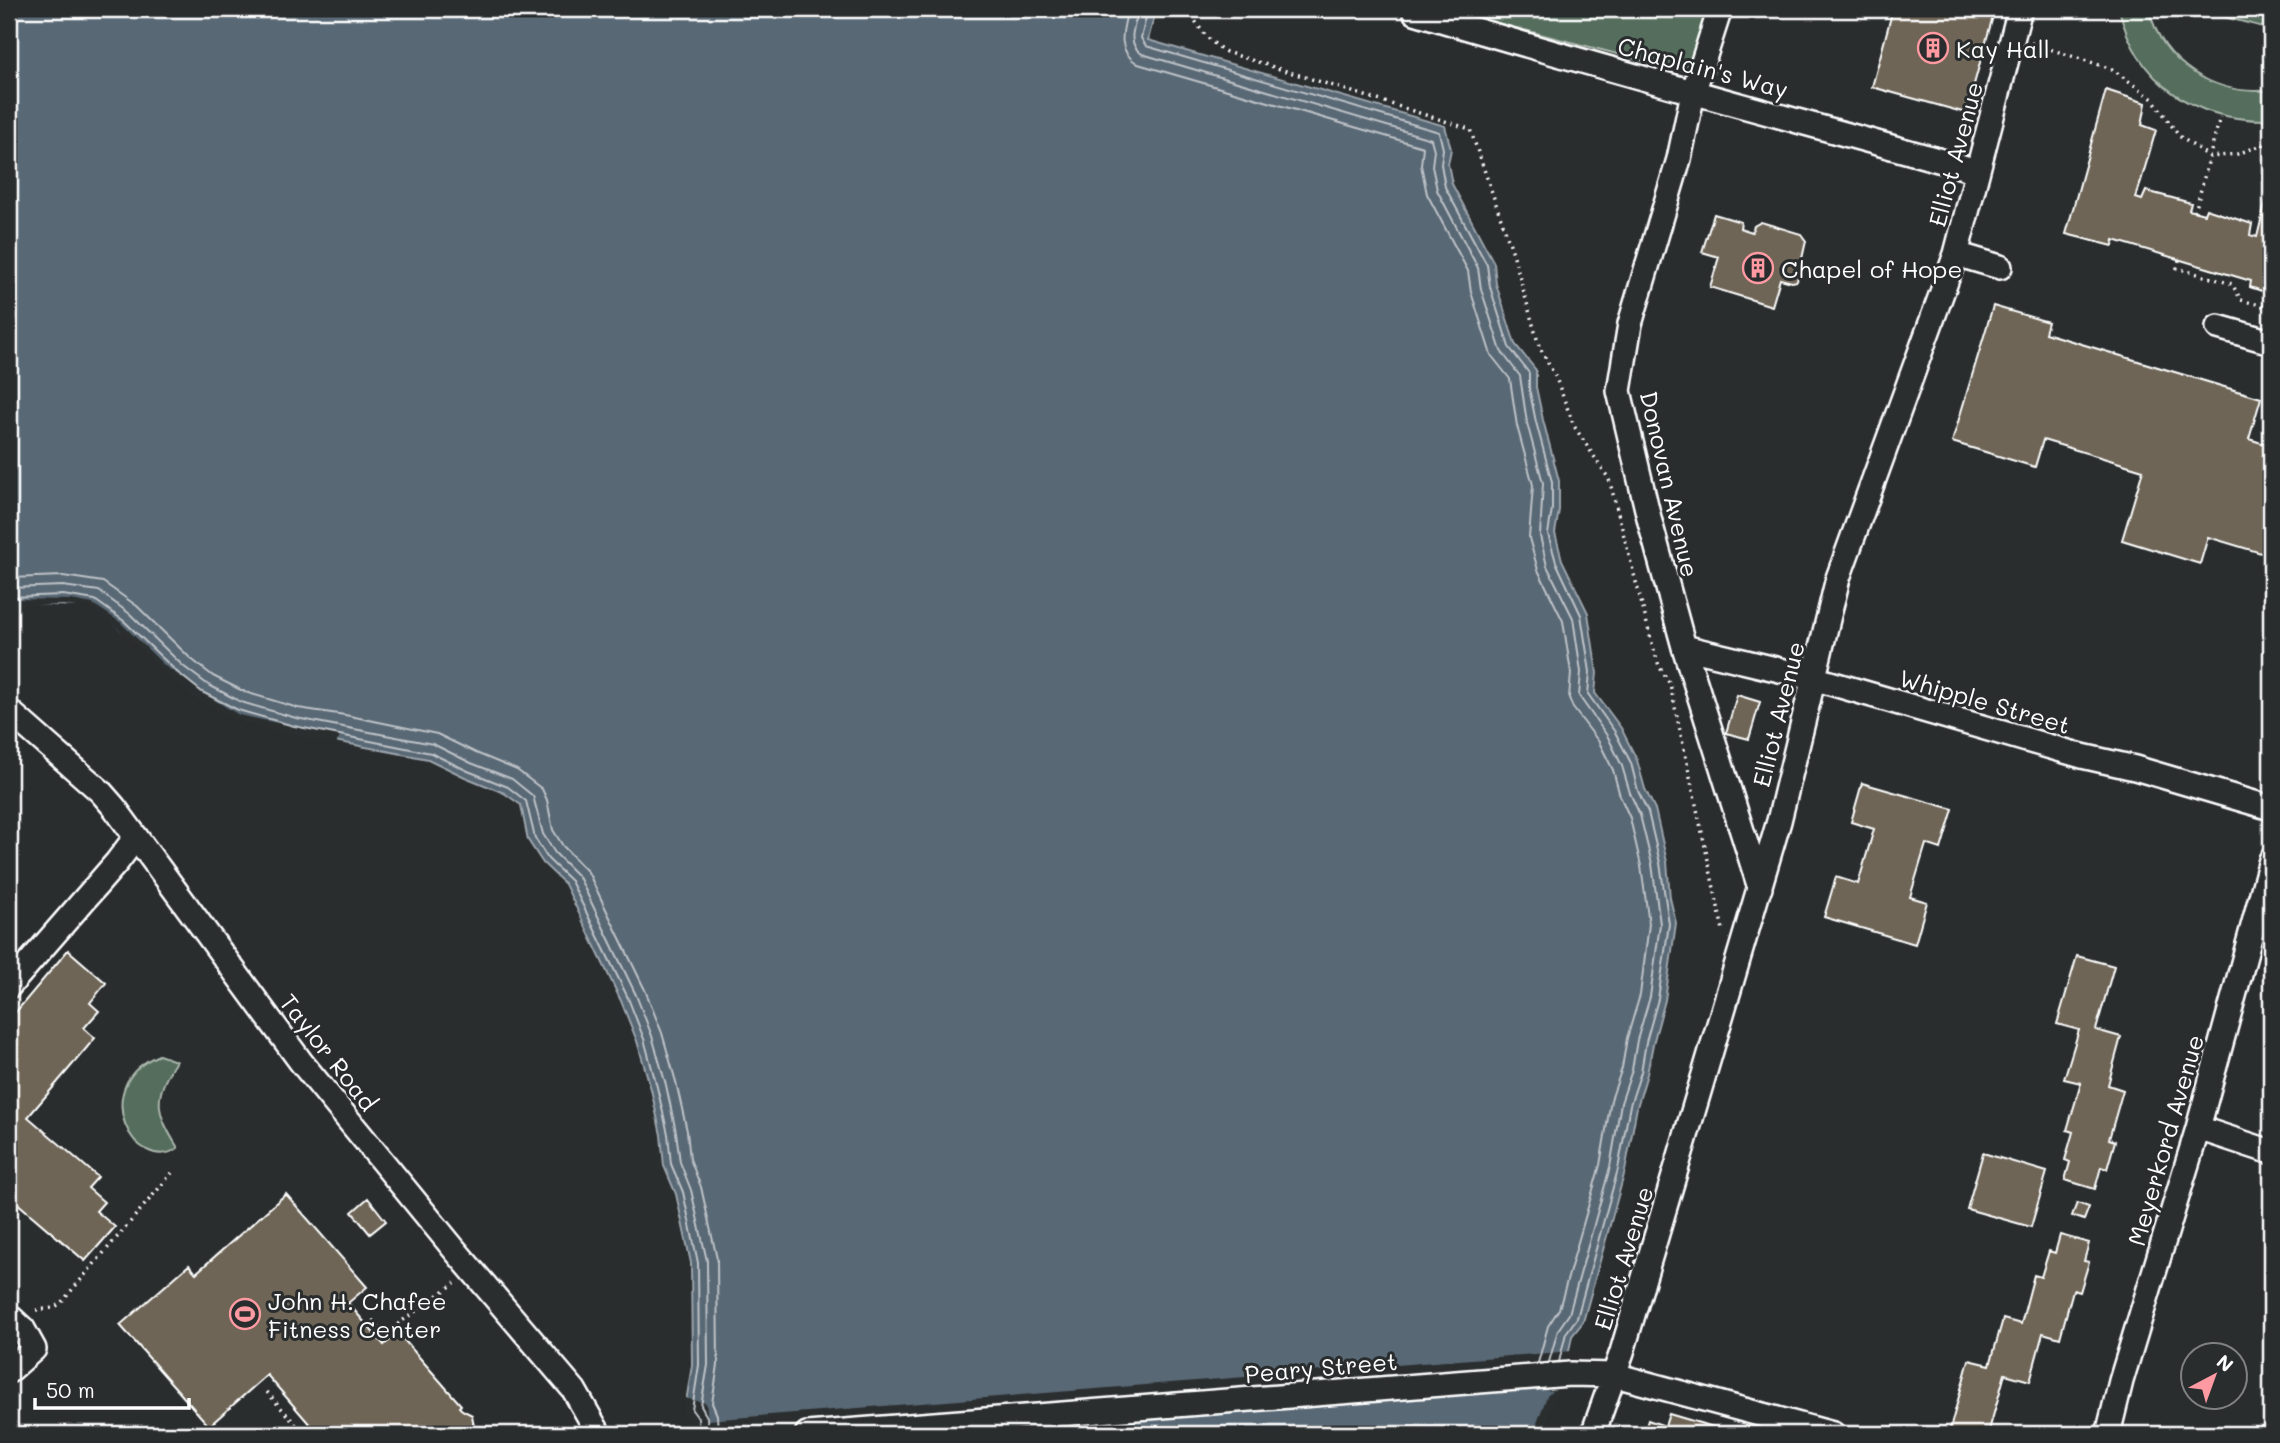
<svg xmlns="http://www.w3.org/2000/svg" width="2280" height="1443" font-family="Mali,sans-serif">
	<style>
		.green { fill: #546d5b; stroke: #aab6ad; stroke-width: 2 }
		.water { fill: #596774; stroke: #9ba4ac; stroke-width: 2 }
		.pier { fill: #2a2d2e }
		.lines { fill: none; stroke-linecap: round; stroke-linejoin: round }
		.shore { stroke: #bdc2c7; stroke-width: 2 }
		.building { fill: #6e6556; stroke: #fff; stroke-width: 2 }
		.minor-casing { stroke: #fff; stroke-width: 28 }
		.path { stroke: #fff; stroke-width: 3.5; stroke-dasharray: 2 5; stroke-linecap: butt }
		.minor { stroke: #2a2d2e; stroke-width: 23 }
		.labels { text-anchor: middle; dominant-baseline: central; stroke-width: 6; stroke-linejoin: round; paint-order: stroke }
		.poi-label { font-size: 24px; fill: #fff; stroke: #2a2d2e; text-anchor: start }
		.street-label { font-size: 24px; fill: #fff; stroke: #2a2d2e }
	</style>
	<rect width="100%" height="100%" fill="#2a2d2e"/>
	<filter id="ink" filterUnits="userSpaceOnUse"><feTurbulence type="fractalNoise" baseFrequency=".0143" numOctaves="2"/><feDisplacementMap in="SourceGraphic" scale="14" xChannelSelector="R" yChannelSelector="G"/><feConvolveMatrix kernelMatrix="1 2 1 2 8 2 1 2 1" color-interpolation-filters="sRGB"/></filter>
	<g filter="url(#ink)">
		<path class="green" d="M1443,9H1707L1692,61L1679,70Z
			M2119,9H2149C2162,64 2216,97 2271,90V120C2196,122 2137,84 2119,9Z
			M2193,9H2271V29Z
			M159,1055L176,1061C153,1098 155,1111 178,1148C135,1177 86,1085 159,1055Z"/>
		<path class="water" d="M9,9H1156L1148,40L1445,126L1451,149L1448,164L1452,184L1494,263L1496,284L1515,344L1536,370V387L1543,420L1559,481V510L1555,533L1562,560L1588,613L1597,673L1595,693L1621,728L1637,760L1645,789L1655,809L1667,862L1670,898L1676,923L1665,1000L1653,1044L1647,1074L1637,1107L1625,1171L1583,1322L1572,1336L1569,1351L1539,1434H692V1420L684,1414L692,1365L691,1263L676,1194L664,1166L661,1135L651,1089L637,1041L621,1001L565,884L543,863L528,840L521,805L504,793L465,777L428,759L293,733L235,717L199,698L93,606L9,604Z"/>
		<path class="pier" d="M12,599L71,600L93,604L120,622L165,666L216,701L239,715L340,736L336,744L292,737L234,721L197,701L170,680L118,629L91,609L63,605L9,607V600Z
			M1573,1351L1543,1434H1533L1547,1396L1552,1391L1540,1389L940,1434H689L688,1422L681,1414L684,1398L706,1403L708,1420Z"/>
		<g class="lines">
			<path class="shore" d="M1128,9C1123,30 1115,50 1138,64L1423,147L1421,165L1427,194L1468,271L1471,292L1491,355L1510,379L1517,426L1533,485L1529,538L1538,570L1563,621L1571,673L1569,698L1573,708L1599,742L1613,770L1620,796L1630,818L1641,866L1649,924L1640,995L1627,1038L1622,1068L1611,1100L1600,1165L1559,1309L1548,1326L1538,1363
				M1139,9C1135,25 1125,43 1142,54L1431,139L1434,150L1432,166L1437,190L1478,268L1481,289L1501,351L1520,376L1527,423L1543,483L1540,536L1547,566L1573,618L1581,672L1579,696L1608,737L1622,766L1630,793L1640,815L1652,864L1660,924L1650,997L1637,1040L1632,1070L1621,1103L1610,1167L1569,1314L1558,1330L1549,1362
				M1148,9L1141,38L1146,46L1439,132L1443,149L1441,164L1445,187L1487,265L1490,287L1509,347L1529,373V388L1536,422L1552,482V509L1548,534L1556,562L1581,615L1590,672L1588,694L1615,732L1631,763L1638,791L1648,812L1660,863L1669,924L1658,999L1646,1042L1641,1072L1630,1105L1618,1169L1577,1318L1566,1333L1559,1362
				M9,578L63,576L103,582L137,606L190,658L213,676L245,692L298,708L345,715L437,734L476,753L517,770L542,789L547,800L553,830L563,846L588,872L645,990L662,1033L676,1082L687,1131L690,1159L701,1187L717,1259L718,1365L712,1403L717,1415L718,1434
				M9,588L63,586L99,591L130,614L183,666L207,684L241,702L296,718L433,744L471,763L512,779L533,796L543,834L555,853L579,877L636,995L652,1036L666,1085L676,1132L680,1162L691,1190L707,1261L708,1365L701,1406L707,1417L708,1434
				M9,597L63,595L95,600L124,621L177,672L202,692L238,710L294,726L431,753L468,771L508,787L526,801L535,838L548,859L571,881L628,998L644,1039L657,1087L668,1134L671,1164L683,1192L698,1263L699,1365L692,1410L698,1418L699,1434"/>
		</g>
		<path class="building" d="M1893,9H1995L1966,113L1872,87Z
			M2106,90L2146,103L2142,125L2156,130L2136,198L2142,200L2146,191L2191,203L2189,210L2204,214L2206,209L2252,224L2250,235L2257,237L2271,180V294L2250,287L2251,281L2114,240L2113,246L2066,234Z
			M1714,214L1741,222L1740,228L1752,232L1754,226L1761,222L1801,234L1806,241L1797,281L1792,282L1780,279L1772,306L1710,287L1719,257L1702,252Z
			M1993,306L2048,322L2045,333L2261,398L2249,439L2271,446V556L2208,537L2200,564L2122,540L2143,470L2043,440L2035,467L1952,442Z
			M1737,695L1760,702L1749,739L1726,733Z
			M1862,783L1953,809L1941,849L1926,844L1910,897L1927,902L1915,944L1824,917L1836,877L1858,884L1874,829L1851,822Z
			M68,950L106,983L90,1003L99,1011L84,1028L95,1038L28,1117L98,1177L88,1188L104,1202L96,1211L115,1227L85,1261L9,1196V1020Z
			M2077,956L2114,966L2096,1030L2121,1037L2108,1085L2123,1090L2109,1139L2115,1141L2107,1169L2101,1167L2095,1189L2065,1180L2070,1162L2065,1160L2073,1132L2067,1130L2081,1083L2064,1079L2079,1030L2057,1024Z
			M1983,1153L2047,1172L2031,1227L1967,1209Z
			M286,1194L367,1287L348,1303L384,1345L398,1333L461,1405L459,1407L462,1410L472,1415L474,1427L470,1434H318L267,1375L209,1426L120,1325L189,1265L196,1273Z
			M368,1198L386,1221L370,1234L352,1212Z
			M2077,1203L2089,1207L2084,1220L2072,1216Z
			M2060,1235L2089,1243L2084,1261L2089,1262L2080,1292L2073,1290L2060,1338L2043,1333L2030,1381L2005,1374L1988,1434H1967L1950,1429L1969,1360L1990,1365L2003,1319L2021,1324L2034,1275L2041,1277L2049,1251L2055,1253Z
			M1669,1414L1737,1434L1644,1433L1648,1420L1665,1426Z"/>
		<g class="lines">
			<g class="minor-casing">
				<path id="minor" d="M1720,9L1693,93L1679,159L1630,324L1619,391L1650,522L1684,647L1760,888
					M1415,12C1602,69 1790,118 1977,171
					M1956,254L2000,267
					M2218,327L2271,342
					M1684,647L1813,678L2082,756L2135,768L2271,808
					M9,711L100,791L114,807L301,1062L454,1249L574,1390L599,1434
					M9,986L117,862L136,837
					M2198,1128L2271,1152
					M9,1316L23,1329L34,1349L9,1371
					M807,1434L1570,1374L1615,1375L1833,1434
					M1593,1434L1622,1352L1779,821L1838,578L1956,254L2020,9
					M2108,1434L2121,1381L2198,1128L2271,860"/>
			</g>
			<path class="path" d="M1189,9C1198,28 1208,41 1226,52L1470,129L1513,253L1539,346L1556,378L1574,426L1609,479L1652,643L1659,666L1670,684L1723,930
				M2031,43L2112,69L2153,99L2179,136L2210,157L2237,154L2271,142
				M2195,212L2220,117
				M2179,260L2177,268L2232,284L2241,300L2271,308
				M36,1310L53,1308L60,1304L172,1173
				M372,1320L384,1334L455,1283
				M267,1392L304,1434"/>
			<use href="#minor" class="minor"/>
		</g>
	</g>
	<defs>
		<g id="building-ring" transform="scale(1.575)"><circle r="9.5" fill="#2a2d2e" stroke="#ff9aa2" stroke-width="1.5"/><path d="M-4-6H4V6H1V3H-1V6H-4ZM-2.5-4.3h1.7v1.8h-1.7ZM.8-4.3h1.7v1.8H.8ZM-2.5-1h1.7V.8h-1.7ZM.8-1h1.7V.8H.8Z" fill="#ff9aa2"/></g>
		<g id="stadium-ring" transform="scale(1.575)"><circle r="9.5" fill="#2a2d2e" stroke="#ff9aa2" stroke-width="1.5"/><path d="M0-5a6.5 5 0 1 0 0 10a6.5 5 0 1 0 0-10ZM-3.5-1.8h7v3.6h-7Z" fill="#ff9aa2"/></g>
	</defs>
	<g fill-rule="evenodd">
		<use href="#building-ring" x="1933" y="48"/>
		<use href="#building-ring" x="1758" y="268"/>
		<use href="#stadium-ring" x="245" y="1314"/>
	</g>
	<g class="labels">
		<g class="poi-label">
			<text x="1956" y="48">Kay Hall</text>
			<text x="1781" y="268">Chapel of Hope</text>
			<text x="268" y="1300">John H. Chafee<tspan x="268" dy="28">Fitness Center</tspan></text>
		</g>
		<g class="street-label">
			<text transform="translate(1703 67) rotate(15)">Chaplain's Way</text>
			<text transform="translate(1955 154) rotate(-75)">Elliot Avenue</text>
			<text transform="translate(1670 484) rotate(77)">Donovan Avenue</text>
			<text transform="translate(1985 701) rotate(16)">Whipple Street</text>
			<text transform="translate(1778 714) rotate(-76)">Elliot Avenue</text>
			<text transform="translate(329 1052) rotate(52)">Taylor Road</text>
			<text transform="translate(2165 1140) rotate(-74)">Meyerkord Avenue</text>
			<text transform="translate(1623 1258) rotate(-73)">Elliot Avenue</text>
			<text transform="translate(1321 1367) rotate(-5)">Peary Street</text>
		</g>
	</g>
	<rect width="2280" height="1443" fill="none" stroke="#2a2d2e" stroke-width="35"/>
	<rect x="18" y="18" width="2245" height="1408" fill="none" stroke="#fff" stroke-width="2.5" filter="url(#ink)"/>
	<g transform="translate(2214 1376) rotate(41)"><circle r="33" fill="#2a2d2e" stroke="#7f8182" stroke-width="2"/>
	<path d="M0-5L12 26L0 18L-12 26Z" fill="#ff9aa2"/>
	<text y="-10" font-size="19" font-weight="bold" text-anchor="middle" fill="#ffffff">N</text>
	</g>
	<path d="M35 1398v10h154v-10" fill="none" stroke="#ffffff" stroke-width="3.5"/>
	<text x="46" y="1398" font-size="21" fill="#ffffff" stroke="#2a2d2e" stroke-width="5" paint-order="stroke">50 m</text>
</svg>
